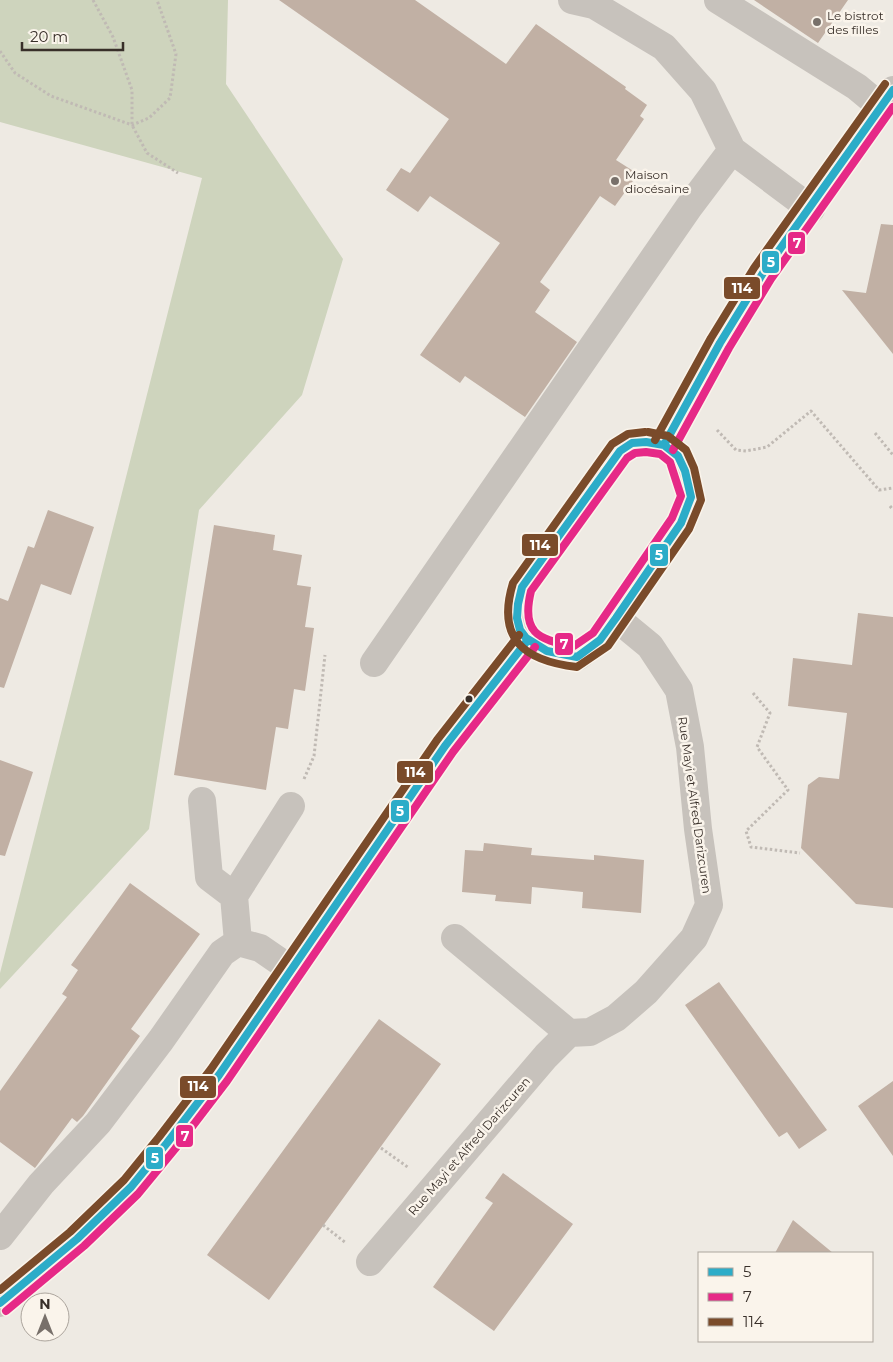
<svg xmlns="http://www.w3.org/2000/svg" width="893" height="1362" font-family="Montserrat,sans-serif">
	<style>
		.green { fill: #ced4bd }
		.building { fill: #c1b0a4 }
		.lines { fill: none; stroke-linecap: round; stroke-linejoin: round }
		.path { stroke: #c0bab4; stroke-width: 3; stroke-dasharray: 2.5 2.5; stroke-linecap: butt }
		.minor { stroke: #c7c2bc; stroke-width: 28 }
		.bus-1-casing { stroke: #faf4eb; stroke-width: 11 }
		.bus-2-casing { stroke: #faf4eb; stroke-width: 11 }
		.bus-3-casing { stroke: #faf4eb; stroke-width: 11 }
		.bus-1 { stroke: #2cacc8; stroke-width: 8 }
		.bus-2 { stroke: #e62987; stroke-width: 8 }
		.bus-3 { stroke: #7a4b2a; stroke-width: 8 }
		.poi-dot { fill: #78706a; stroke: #faf4eb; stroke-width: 2 }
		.bus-dot { fill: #382f29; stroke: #faf4eb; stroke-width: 2 }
		.labels { text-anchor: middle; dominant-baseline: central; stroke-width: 5; stroke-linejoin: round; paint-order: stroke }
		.poi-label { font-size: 12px; fill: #382f29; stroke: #faf4eb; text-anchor: start }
		.street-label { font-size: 12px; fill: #382f29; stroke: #faf4eb }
		.line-badge { stroke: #faf4eb; stroke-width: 2 }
		.badge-label { font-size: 14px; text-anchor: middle; font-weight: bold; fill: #fff }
	</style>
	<rect width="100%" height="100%" fill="#eeeae3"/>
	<path class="green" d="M0,0H228L226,84L343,259L302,395L199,510L149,829L0,989V973L202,178L0,122Z"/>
	<path class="building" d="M279,0H415L506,64L536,24L626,87L625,89L647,105L640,116L644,119L616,160L638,174L615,206L600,196L540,282L550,290L535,312L577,342L525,417L465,376L460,383L420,355L500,243L430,196L418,212L386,190L401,168L410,173L449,119Z
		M754,0H848L818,43Z
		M881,224L893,225V354L842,290L866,293Z
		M48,510L94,527L71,595L41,584L4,688L0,687V598L8,601L28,546L34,548Z
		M214,525L275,535L273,550L302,555L297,585L311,587L305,627L314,628L305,691L294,689L288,729L276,727L266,790L174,775Z
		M858,613L893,617V908L856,904L801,848L808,785L819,777L839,779L847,713L788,706L793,658L852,665Z
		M0,760L33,772L5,856L0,855Z
		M484,843L532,848L531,855L594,860V855L644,860L641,913L582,908L583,892L532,887L531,904L495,901L496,895L462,892L465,850L483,851Z
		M130,883L200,934L131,1029L140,1036L83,1116L77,1122L72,1118L35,1168L0,1142V1091L67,997L62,994L78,970L71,965Z
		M719,982L827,1130L799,1149L787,1132L779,1137L685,1005Z
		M379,1019L441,1064L269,1300L207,1255Z
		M893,1081V1156L858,1106Z
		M503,1173L573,1224L494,1331L433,1287L493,1203L485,1198Z
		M793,1220L833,1253H775Z"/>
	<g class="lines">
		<path class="path" d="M93,0L113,37L132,90V125L147,153L178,173
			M0,51L15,73L51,96L132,125L149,118L170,98L176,54L157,0
			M717,430L736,450L746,451L767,447L811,411L879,490L893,488
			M875,433L893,455
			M890,506L893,510
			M753,693L770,713L757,747L788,790L746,831L751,847L800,853
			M304,779L314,756L325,655
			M381,1148L409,1168
			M323,1225L346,1243"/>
		<path class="minor" d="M572,0L594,5L664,47L703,91L732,150
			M718,0L857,87L881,107
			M646,442L664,445L678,456L685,471L691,497L681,523L616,618L600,640L577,657C531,651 505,637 522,587L620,451L632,443Z
			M664,445L720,343L763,273L893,90
			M374,663L689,207L732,150L811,209
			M202,801L209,877L234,896L238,942
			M234,896L291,806
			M455,938L569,1033
			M0,1236L41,1184L98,1123L161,1040L222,953L238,942L260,948L292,970
			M370,1262L546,1056L569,1033L590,1032L616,1018L646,992L694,938L709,905L698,829L690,747L679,690L650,646L616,618
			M0,1303L77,1239L131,1187L167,1143L219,1075L445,746L527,641"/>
		<g class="bus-1-casing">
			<path id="bus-1" d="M646,442L664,445L678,456L685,471L691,497L681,523L616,618L600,640L577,657L547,651L526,638L520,630L517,618L518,604L522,587L620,451L632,443Z
				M664,445L720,343L763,273L893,90
				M0,1303L77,1239L131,1187L167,1143L219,1075L445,746L527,641"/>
		</g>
		<g class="bus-2-casing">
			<path id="bus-2" d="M673,450L729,348L771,279L893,107
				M646,452L660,454L670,462L681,496L672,518L593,633L574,646C537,640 521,632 531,591L627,458L635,453Z
				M6,1311L84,1246L138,1194L175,1149L227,1081L453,752L535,647"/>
		</g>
		<g class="bus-3-casing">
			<path id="bus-3" d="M645,432L628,434L612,444L513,583C496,639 524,661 577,667L608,646L689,529L701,500L694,468L686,450L668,436L648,432
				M655,440L711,338L754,268L885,84
				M0,1290L70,1232L124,1180L159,1137L211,1069L437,740L519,635"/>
		</g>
		<use href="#bus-1" class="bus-1"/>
		<use href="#bus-2" class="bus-2"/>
		<use href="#bus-3" class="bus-3"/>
	</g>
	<g class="poi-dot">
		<circle cx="817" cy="22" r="5"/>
		<circle cx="615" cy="181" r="5"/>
	</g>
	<circle class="bus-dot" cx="469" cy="699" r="4.5"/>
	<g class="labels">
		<g class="poi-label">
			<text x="827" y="15">Le bistrot<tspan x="827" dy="14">des filles</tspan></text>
			<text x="625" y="174">Maison<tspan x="625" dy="14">diocésaine</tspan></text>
		</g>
		<g class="street-label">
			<text transform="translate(695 805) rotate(82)">Rue Mayi et Alfred Darizcuren</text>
			<text transform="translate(469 1146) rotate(-49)">Rue Mayi et Alfred Darizcuren</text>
		</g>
	</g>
	<g class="line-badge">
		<rect x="787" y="231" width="19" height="24" rx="5" fill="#e62987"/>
		<rect x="761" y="250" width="19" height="24" rx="5" fill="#2cacc8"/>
		<rect x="723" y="276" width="38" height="24" rx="5" fill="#7a4b2a"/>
		<rect x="521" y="533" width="38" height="24" rx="5" fill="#7a4b2a"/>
		<rect x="649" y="543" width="20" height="24" rx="5" fill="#2cacc8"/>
		<rect x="554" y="632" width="20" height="24" rx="5" fill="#e62987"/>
		<rect x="396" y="760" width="38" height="24" rx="5" fill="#7a4b2a"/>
		<rect x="390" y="799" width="20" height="24" rx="5" fill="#2cacc8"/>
		<rect x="179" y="1075" width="38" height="24" rx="5" fill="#7a4b2a"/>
		<rect x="175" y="1124" width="19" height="24" rx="5" fill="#e62987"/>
		<rect x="145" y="1146" width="19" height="24" rx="5" fill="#2cacc8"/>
	</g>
	<g class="badge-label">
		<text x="797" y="248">7</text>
		<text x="771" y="267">5</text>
		<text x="742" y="293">114</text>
		<text x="540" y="550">114</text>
		<text x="659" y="560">5</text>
		<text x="564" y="649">7</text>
		<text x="415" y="777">114</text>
		<text x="400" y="816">5</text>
		<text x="198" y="1091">114</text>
		<text x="185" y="1141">7</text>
		<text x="155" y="1163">5</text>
	</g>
	<rect x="698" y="1252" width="175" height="90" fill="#faf4eb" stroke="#aca59d"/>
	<rect x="708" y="1268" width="25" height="8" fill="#2cacc8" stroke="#aca59d"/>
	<text x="743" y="1277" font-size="15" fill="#382f29">5</text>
	<rect x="708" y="1293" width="25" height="8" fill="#e62987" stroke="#aca59d"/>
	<text x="743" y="1302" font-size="15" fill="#382f29">7</text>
	<rect x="708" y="1318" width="25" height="8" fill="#7a4b2a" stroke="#aca59d"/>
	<text x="743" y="1327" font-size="15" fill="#382f29">114</text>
	<g transform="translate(45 1317)"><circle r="24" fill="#faf4eb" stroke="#aca59d"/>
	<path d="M0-4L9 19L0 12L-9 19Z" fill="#78706a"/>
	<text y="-8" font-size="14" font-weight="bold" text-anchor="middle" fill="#382f29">N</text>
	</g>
	<path d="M22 42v8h101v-8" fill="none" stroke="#382f29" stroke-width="2.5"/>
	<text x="30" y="42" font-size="15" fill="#382f29" stroke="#faf4eb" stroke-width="4" paint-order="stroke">20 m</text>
</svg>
